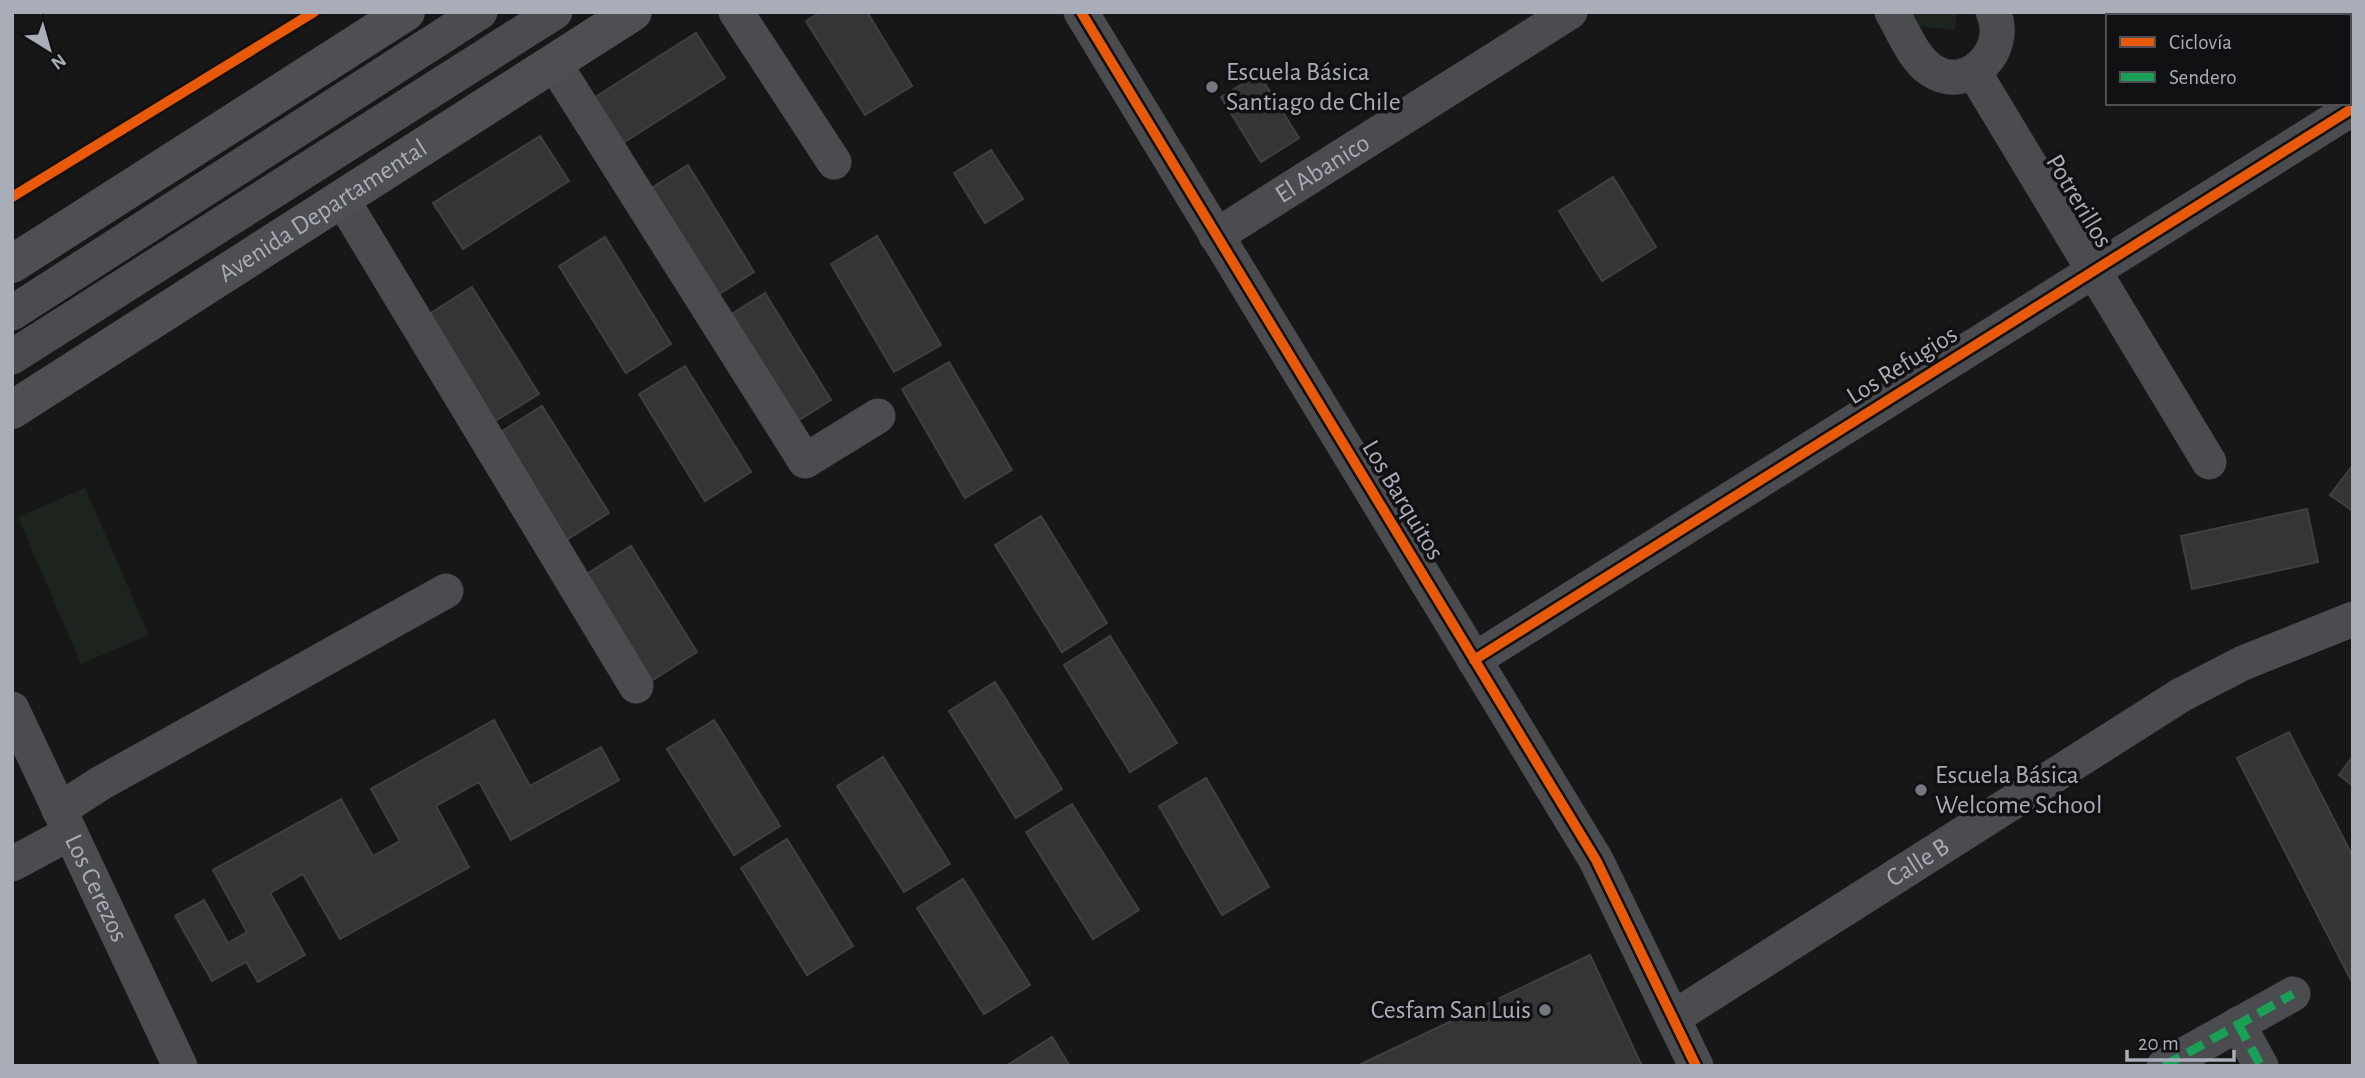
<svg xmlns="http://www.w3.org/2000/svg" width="2365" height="1078" font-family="'Alegreya Sans',sans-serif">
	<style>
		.green { fill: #1d241e }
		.building { fill: #353536; stroke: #3f4043; stroke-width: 2 }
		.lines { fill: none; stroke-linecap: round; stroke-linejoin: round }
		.minor { stroke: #4b4c50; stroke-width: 35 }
		.major { stroke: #4d4f52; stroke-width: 38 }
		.quiet { stroke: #1a9f57; stroke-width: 9; stroke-dasharray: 18 9; stroke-linecap: butt }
		.cycleway-casing { stroke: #111113; stroke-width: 15 }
		.cycleway { stroke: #e8590c; stroke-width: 10 }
		.poi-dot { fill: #757880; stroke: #111113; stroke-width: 2.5 }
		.labels { text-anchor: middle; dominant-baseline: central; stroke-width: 7; stroke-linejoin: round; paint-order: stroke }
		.poi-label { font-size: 26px; fill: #a8adb8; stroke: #111113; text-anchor: start }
		.street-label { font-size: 26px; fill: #a8adb8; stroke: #111113 }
	</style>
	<rect width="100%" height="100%" fill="#171717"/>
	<path class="green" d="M1911,12H1957L1955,30L1919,26Z
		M85,488L149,635L81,664L18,517Z"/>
	<path class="building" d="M821,12H867L912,86L865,115L806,21Z
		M696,33L725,78L618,146L589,101Z
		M1259,74L1299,138L1261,162L1221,97Z
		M540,136L569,181L463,249L433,203Z
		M991,150L1023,199L985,223L954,173Z
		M688,165L754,272L708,301L642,194Z
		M1613,177L1656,247L1602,281L1559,211Z
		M877,236L941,345L894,372L831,264Z
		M605,237L671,344L626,373L559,266Z
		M472,287L539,394L492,423L426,316Z
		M765,293L831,400L785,429L719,322Z
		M949,362L1012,470L965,498L902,389Z
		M685,366L751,472L705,501L639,394Z
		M542,406L609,513L563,542L496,435Z
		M2353,465V511L2330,495Z
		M2307,509L2318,562L2192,589L2181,536Z
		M1041,516L1107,623L1062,652L995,545Z
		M631,546L697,652L651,681L585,575Z
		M1110,636L1177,743L1130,772L1064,665Z
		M995,682L1062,789L1016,818L949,711Z
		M494,720L530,786L601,747L619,780L511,840L479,782L436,806L469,867L340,939L303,874L270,893L305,955L258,982L246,962L212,981L175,916L204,900L228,943L247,932L213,870L341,799L373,856L400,841L371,789Z
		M714,720L780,826L734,855L667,749Z
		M2289,732L2353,857V984L2237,758Z
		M2353,756V786L2339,775Z
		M883,757L950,864L904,892L837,786Z
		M1206,778L1269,887L1222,915L1159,806Z
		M1072,804L1139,910L1093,939L1026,832Z
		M787,839L853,946L807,975L741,868Z
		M963,879L1030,985L984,1014L917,908Z
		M1590,955L1642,1066H1357Z
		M1052,1037L1070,1066H1006Z"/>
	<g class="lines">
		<g class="minor">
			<path d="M736,12L834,162"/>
			<path d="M1081,12L1596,860L1696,1066"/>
			<path d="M1892,12C1903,31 1913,58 1931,70C1968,95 2011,49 1993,12"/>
			<path d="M554,63L805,461L878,416"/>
			<path d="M1974,72L2209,462"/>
			<path d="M342,199L636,686"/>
			<path id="s1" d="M1216,236L1570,12"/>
			<path d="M12,313L480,12"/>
			<path d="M12,357L555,12"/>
			<path d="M1474,660L2353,108"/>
			<path id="s2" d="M12,709L180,1066"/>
			<path d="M59,810L101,783L446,591"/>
			<path d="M12,864L70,833"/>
			<path id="s3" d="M1673,1018L2181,695L2243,663L2353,619"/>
			<path d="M2238,1024L2261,1066"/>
			<path d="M2164,1066L2293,994"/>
		</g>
		<g class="major">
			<path d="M12,264L406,12"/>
			<path id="s4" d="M12,410L633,12"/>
		</g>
		<path class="quiet" d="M2238,1024L2261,1066
			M2164,1066L2293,994"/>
		<g class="cycleway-casing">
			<path id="cycleway" d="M1081,12L1596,860L1696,1066
				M12,197L314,12
				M1474,660L2353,108"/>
		</g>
		<use href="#cycleway" class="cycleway"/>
	</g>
	<g class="poi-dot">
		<circle cx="1212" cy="87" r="7"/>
		<circle cx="1921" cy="790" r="7"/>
		<circle cx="1545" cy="1010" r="7"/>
	</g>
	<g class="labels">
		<g class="poi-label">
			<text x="1226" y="72">Escuela Básica<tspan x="1226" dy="30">Santiago de Chile</tspan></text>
			<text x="1935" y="775">Escuela Básica<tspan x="1935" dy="30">Welcome School</tspan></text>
			<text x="1531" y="1010" text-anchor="end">Cesfam San Luis</text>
		</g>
		<g class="street-label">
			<text stroke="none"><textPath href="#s1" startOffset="126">El Abanico</textPath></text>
			<text transform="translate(2079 201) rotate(59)">Potrerillos</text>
			<text stroke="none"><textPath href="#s4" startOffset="369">Avenida Departamental</textPath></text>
			<text transform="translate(1902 365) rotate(-32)">Los Refugios</text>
			<text transform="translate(1403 500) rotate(59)">Los Barquitos</text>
			<text stroke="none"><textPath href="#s3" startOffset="290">Calle B</textPath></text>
			<text stroke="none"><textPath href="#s2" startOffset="198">Los Cerezos</textPath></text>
		</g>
	</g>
	<rect width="2365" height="1078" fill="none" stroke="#a8adb8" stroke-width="28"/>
	<rect x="2106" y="14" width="245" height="91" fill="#111113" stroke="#4d4f55" stroke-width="2"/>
	<rect x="2120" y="37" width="35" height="10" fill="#e8590c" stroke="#4d4f55" stroke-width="2"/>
	<text x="2169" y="49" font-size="21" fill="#a8adb8">Ciclovía</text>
	<rect x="2120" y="72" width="35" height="10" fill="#1a9f57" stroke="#4d4f55" stroke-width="2"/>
	<text x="2169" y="84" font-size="21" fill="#a8adb8">Sendero</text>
	<g transform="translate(49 49) rotate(143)" stroke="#111113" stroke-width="5" paint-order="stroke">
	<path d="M0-5L12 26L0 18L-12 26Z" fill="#a8adb8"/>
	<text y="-10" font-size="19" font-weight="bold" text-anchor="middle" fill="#a8adb8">N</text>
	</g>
	<path d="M2127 1050v10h107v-10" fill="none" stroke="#a8adb8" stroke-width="3.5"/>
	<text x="2138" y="1050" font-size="21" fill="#a8adb8" stroke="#111113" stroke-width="5" paint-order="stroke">20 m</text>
</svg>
